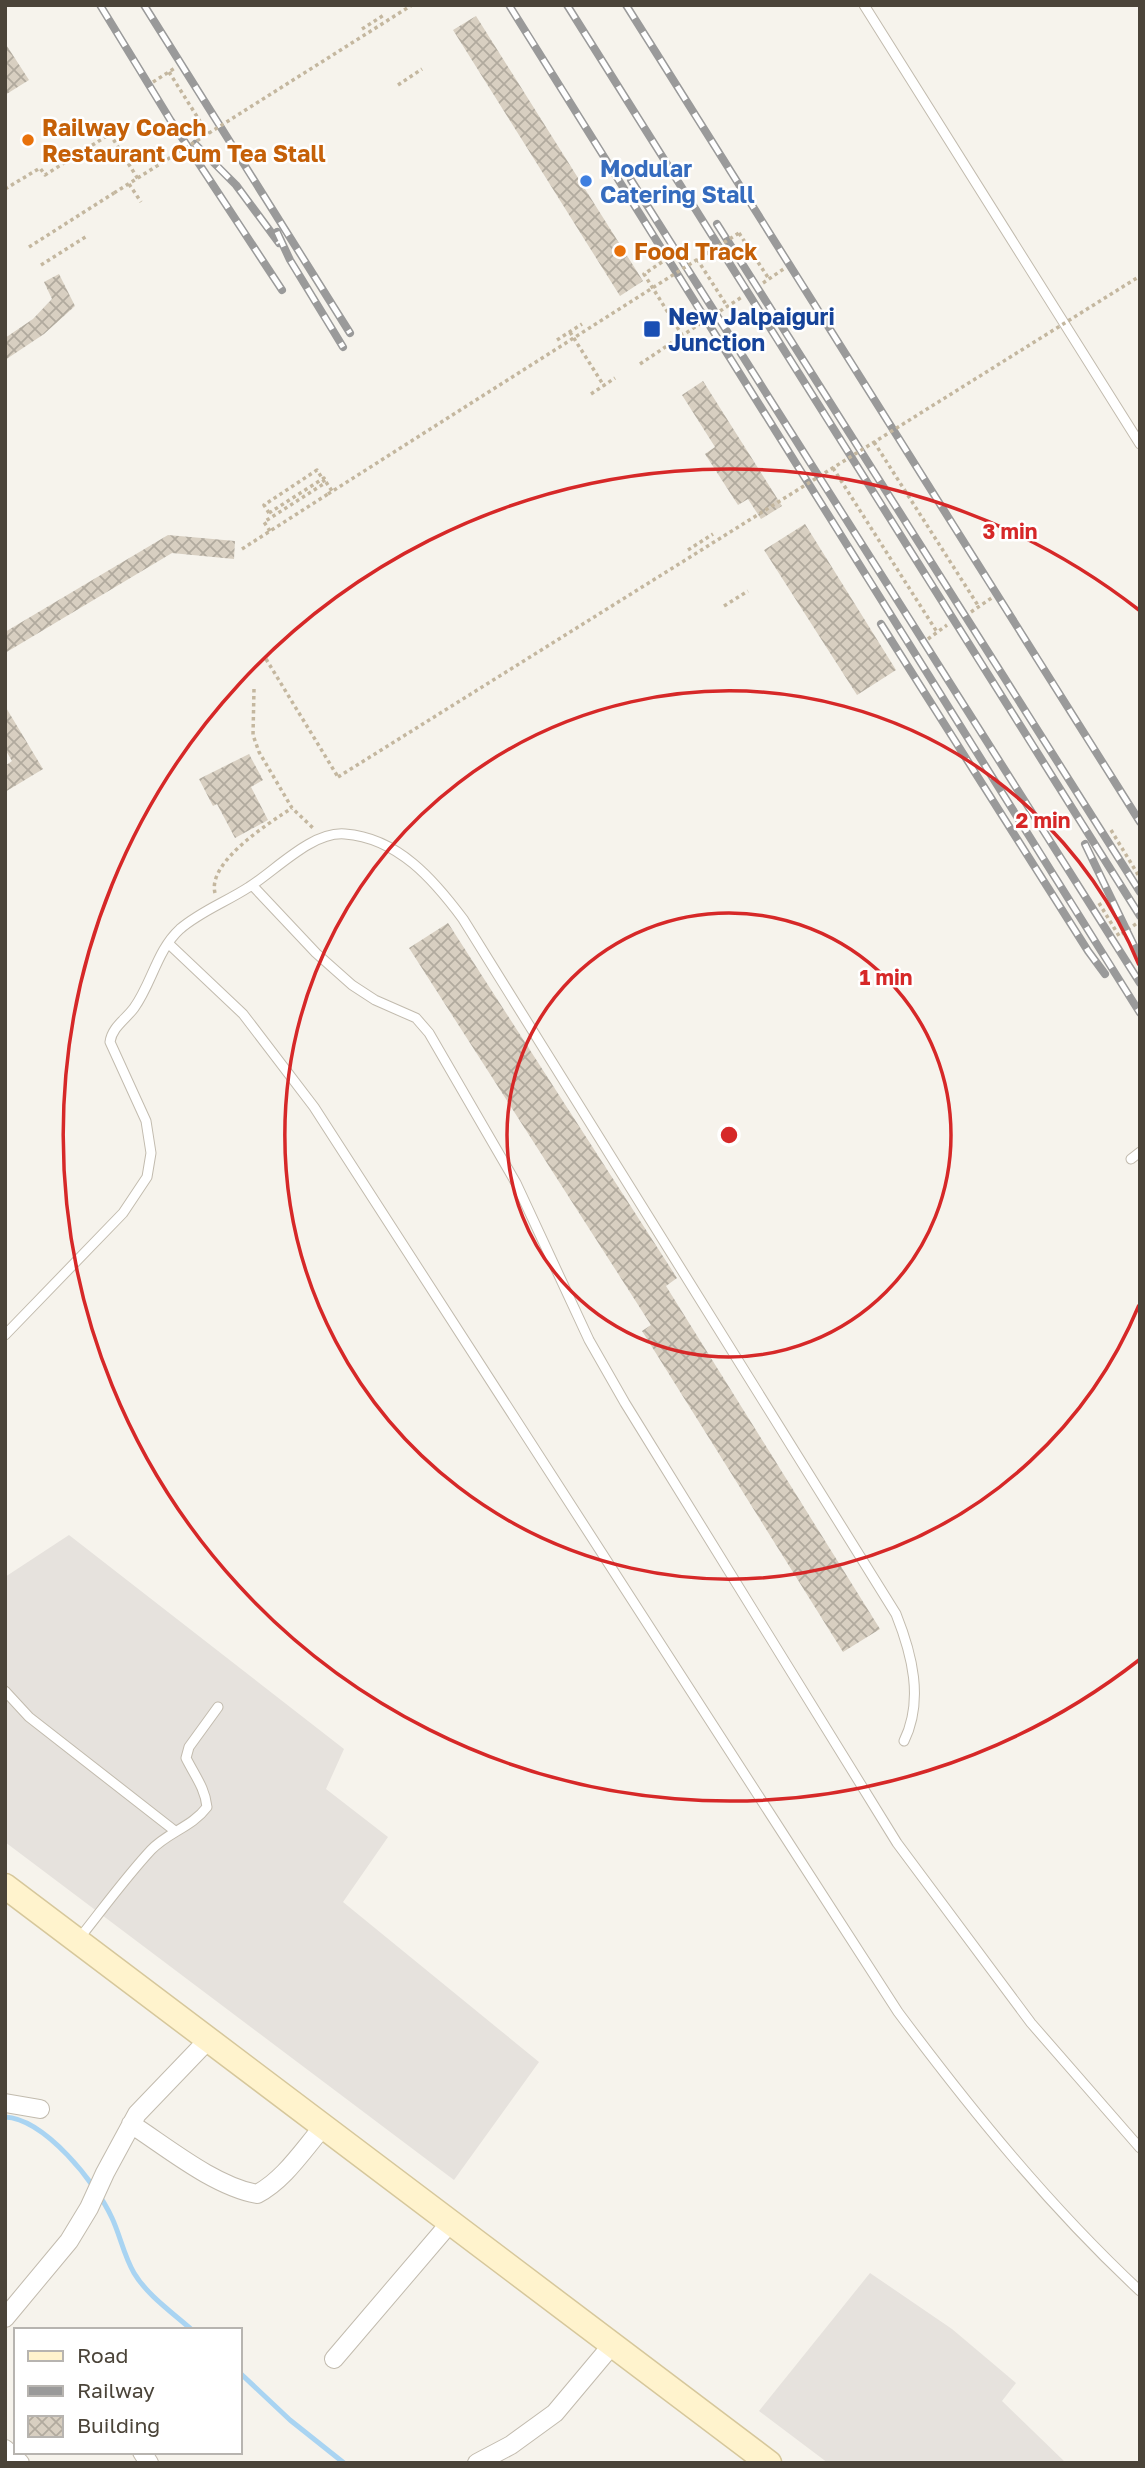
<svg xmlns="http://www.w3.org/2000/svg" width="1145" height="2468" font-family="'Golos Text',sans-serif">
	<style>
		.industrial { fill: #e6e2dd }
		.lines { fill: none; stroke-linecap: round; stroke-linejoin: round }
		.stream { stroke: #a9d4f2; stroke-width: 5 }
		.building { fill: url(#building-cross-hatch) }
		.service-casing { stroke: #c2bbae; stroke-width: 11 }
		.minor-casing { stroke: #c2bbae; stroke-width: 20 }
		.secondary-casing { stroke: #d6c79b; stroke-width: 27 }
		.path { stroke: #c4b79f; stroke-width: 3.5; stroke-dasharray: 3.5 3.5; stroke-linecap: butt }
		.service { stroke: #fff; stroke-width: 9 }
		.minor { stroke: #fff; stroke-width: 18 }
		.secondary { stroke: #fff3cd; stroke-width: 24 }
		.rail-casing { stroke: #9a9a9a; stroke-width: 8 }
		.rail { stroke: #fff; stroke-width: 5; stroke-dasharray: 16; stroke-linecap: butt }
		.path-bridge { stroke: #c4b79f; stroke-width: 3.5; stroke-dasharray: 3.5 3.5; stroke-linecap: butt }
		.ring { fill: none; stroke: #d62828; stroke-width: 3.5 }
		.food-dot { fill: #e8710a; stroke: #fff; stroke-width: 2.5 }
		.shop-dot { fill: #3f7fe0; stroke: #fff; stroke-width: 2.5 }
		.transit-dot { fill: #1a4fb4; stroke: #fff; stroke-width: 2.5 }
		.labels { text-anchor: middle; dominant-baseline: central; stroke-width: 5; stroke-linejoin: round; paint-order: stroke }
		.food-label { font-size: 23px; font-weight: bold; fill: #c56008; stroke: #fff; text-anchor: start }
		.shop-label { font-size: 23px; font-weight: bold; fill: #366cbe; stroke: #fff; text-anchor: start }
		.transit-label { font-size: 23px; font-weight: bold; fill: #164399; stroke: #fff; text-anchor: start }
		.centre { fill: #d62828; stroke: #fff; stroke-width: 3.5 }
		.ring-label { font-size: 21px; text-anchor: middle; font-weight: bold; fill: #d62828; stroke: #fff; stroke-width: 5; stroke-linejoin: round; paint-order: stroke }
	</style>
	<defs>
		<pattern id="building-cross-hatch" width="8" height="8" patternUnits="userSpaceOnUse" patternTransform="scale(1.75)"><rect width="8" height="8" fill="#d8cfc1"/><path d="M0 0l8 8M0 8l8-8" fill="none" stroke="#b1aa9e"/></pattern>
	</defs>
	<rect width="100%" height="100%" fill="#f6f3ec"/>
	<path class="industrial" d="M69,1535L344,1749L326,1789L388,1837L343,1902L539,2062L454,2180L5,1842V1577Z
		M870,2273L952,2329L1016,2383L1002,2401L1066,2463H828L759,2411Z"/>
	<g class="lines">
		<path class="stream" d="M5,2117C45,2119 96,2183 112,2218C120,2235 124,2256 134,2273C147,2295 173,2313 192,2330
			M240,2373L290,2420L344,2463"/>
	</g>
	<path class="building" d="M476,16L643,281L620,296L453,30Z
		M5,43L29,80L5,95Z
		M59,274L75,306L44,334L5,360V338L33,319L52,299L44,282Z
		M703,381L782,506L761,519L748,499L738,505L705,454L715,447L682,395Z
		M805,524L896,670L857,695L764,550Z
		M168,535L235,541L234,559L172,553L5,653V632Z
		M5,706L43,769L5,792V766L12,761L5,749Z
		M249,754L263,780L251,787L268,820L235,838L217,804L213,806L199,779Z
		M448,923L677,1278L666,1286L880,1629L843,1652L642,1331L651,1325L409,948Z"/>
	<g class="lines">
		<g class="service-casing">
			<path id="service" d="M864,5L1140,444
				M252,885L316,953L352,985L375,1000L416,1018L429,1033L516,1183L589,1340L625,1403L897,1843L1031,2023L1140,2148
				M169,944L243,1014L314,1107L898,2012C972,2111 1049,2206 1140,2291
				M1131,1159L1140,1152
				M5,1335L123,1213L147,1177L151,1153L146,1121L110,1042C112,1027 126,1019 134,1008C152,983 157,950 180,929C201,911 226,902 249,887C275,871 312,831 345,834C398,838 434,880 463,919L896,1614C912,1654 924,1700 904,1741
				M5,1691L29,1717L175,1831
				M78,1940C102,1910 125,1878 151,1850C168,1832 192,1827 207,1807C205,1788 195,1776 186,1758L189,1747L218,1707"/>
		</g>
		<g class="minor-casing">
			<path id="minor" d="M5,2103L40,2109
				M131,2124C168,2148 214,2186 257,2194C284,2180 303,2150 323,2127
				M5,2318L69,2241L89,2208L105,2173L137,2114L208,2040
				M334,2359L450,2223
				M5,2449L20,2463
				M142,2452L149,2463
				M477,2463L511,2445L555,2413L612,2345"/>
		</g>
		<g class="secondary-casing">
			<path id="secondary" d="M5,1886L769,2463"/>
		</g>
		<path class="path" d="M362,29L384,15
			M169,72L208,134
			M153,82L175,68
			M398,85L422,69
			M129,184L141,202
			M5,189L40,168L45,175L110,134L138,179
			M739,233L769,279
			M29,247L114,193
			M697,259L727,306
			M662,262L644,274L682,335
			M41,265L87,236
			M763,283L785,268
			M720,311L742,297
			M570,332L604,386
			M557,340L582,324
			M640,364L701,323
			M591,394L615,378
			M874,442L979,607
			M833,468L937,632
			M326,482L332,491
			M269,513L264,505L317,470L325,483L264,522L270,531
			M242,549L328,494
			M688,550L713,534
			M724,606L748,591
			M971,612L993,597
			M928,639L947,625
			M266,659L338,777
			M254,689L253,735L259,752L292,808L313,828
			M1111,830L1140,878
			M215,893C207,862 269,823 292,808
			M1099,903L1119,936L1140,921"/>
		<use href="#service" class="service"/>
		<use href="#minor" class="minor"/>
		<use href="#secondary" class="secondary"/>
		<g class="rail-casing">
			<path id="rail" d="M100,5L171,121L282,290
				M144,5L350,333
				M509,5L1140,1013
				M567,5L1140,916
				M626,5L1140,822
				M195,144L236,185L279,243
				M631,180L1140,983
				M717,224L1140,892
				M277,232L290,260L343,347
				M881,624L1088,951L1105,974
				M1085,844L1140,958"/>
		</g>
		<use href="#rail" class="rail"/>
		<path class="path-bridge" d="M114,193L412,5
			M328,494L739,233
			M269,513L324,478L326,482
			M338,777L1140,276"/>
	</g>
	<g class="ring">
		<circle cx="729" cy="1135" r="222"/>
		<path d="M1139 1305A444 444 0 1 1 1139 965"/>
		<path d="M1139 1660A666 666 0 1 1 1139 610"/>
	</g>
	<g class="food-dot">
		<circle cx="28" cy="140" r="7"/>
		<circle cx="620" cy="251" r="7"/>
	</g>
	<circle class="shop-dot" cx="586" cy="181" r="7"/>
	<rect class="transit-dot" x="643" y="320" width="18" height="18" rx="3.5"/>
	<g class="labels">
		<g class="food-label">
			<text x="42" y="127">Railway Coach<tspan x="42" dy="26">Restaurant Cum Tea Stall</tspan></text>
			<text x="634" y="251">Food Track</text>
		</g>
		<g class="shop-label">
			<text x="600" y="168">Modular<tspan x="600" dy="26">Catering Stall</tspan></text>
		</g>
		<g class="transit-label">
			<text x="668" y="316">New Jalpaiguri<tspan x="668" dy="26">Junction</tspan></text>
		</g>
	</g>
	<circle cx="729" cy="1135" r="10" class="centre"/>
	<g class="ring-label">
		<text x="1010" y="539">3 min</text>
		<text x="1043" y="828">2 min</text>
		<text x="886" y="985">1 min</text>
	</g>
	<rect width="1145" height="2468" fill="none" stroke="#4b4439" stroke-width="14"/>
	<rect x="14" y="2328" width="228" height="126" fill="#ffffff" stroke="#b7b4b0" stroke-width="2"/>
	<rect x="28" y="2351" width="35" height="10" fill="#fff3cd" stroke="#b7b4b0" stroke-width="2"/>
	<text x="77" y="2363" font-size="21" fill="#4b4439">Road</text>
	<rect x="28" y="2386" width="35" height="10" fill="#9a9a9a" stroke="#b7b4b0" stroke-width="2"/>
	<text x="77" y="2398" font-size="21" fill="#4b4439">Railway</text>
	<rect x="28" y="2416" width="35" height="21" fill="url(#building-cross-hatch)" stroke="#b7b4b0" stroke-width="2"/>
	<text x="77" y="2433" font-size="21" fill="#4b4439">Building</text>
</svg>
